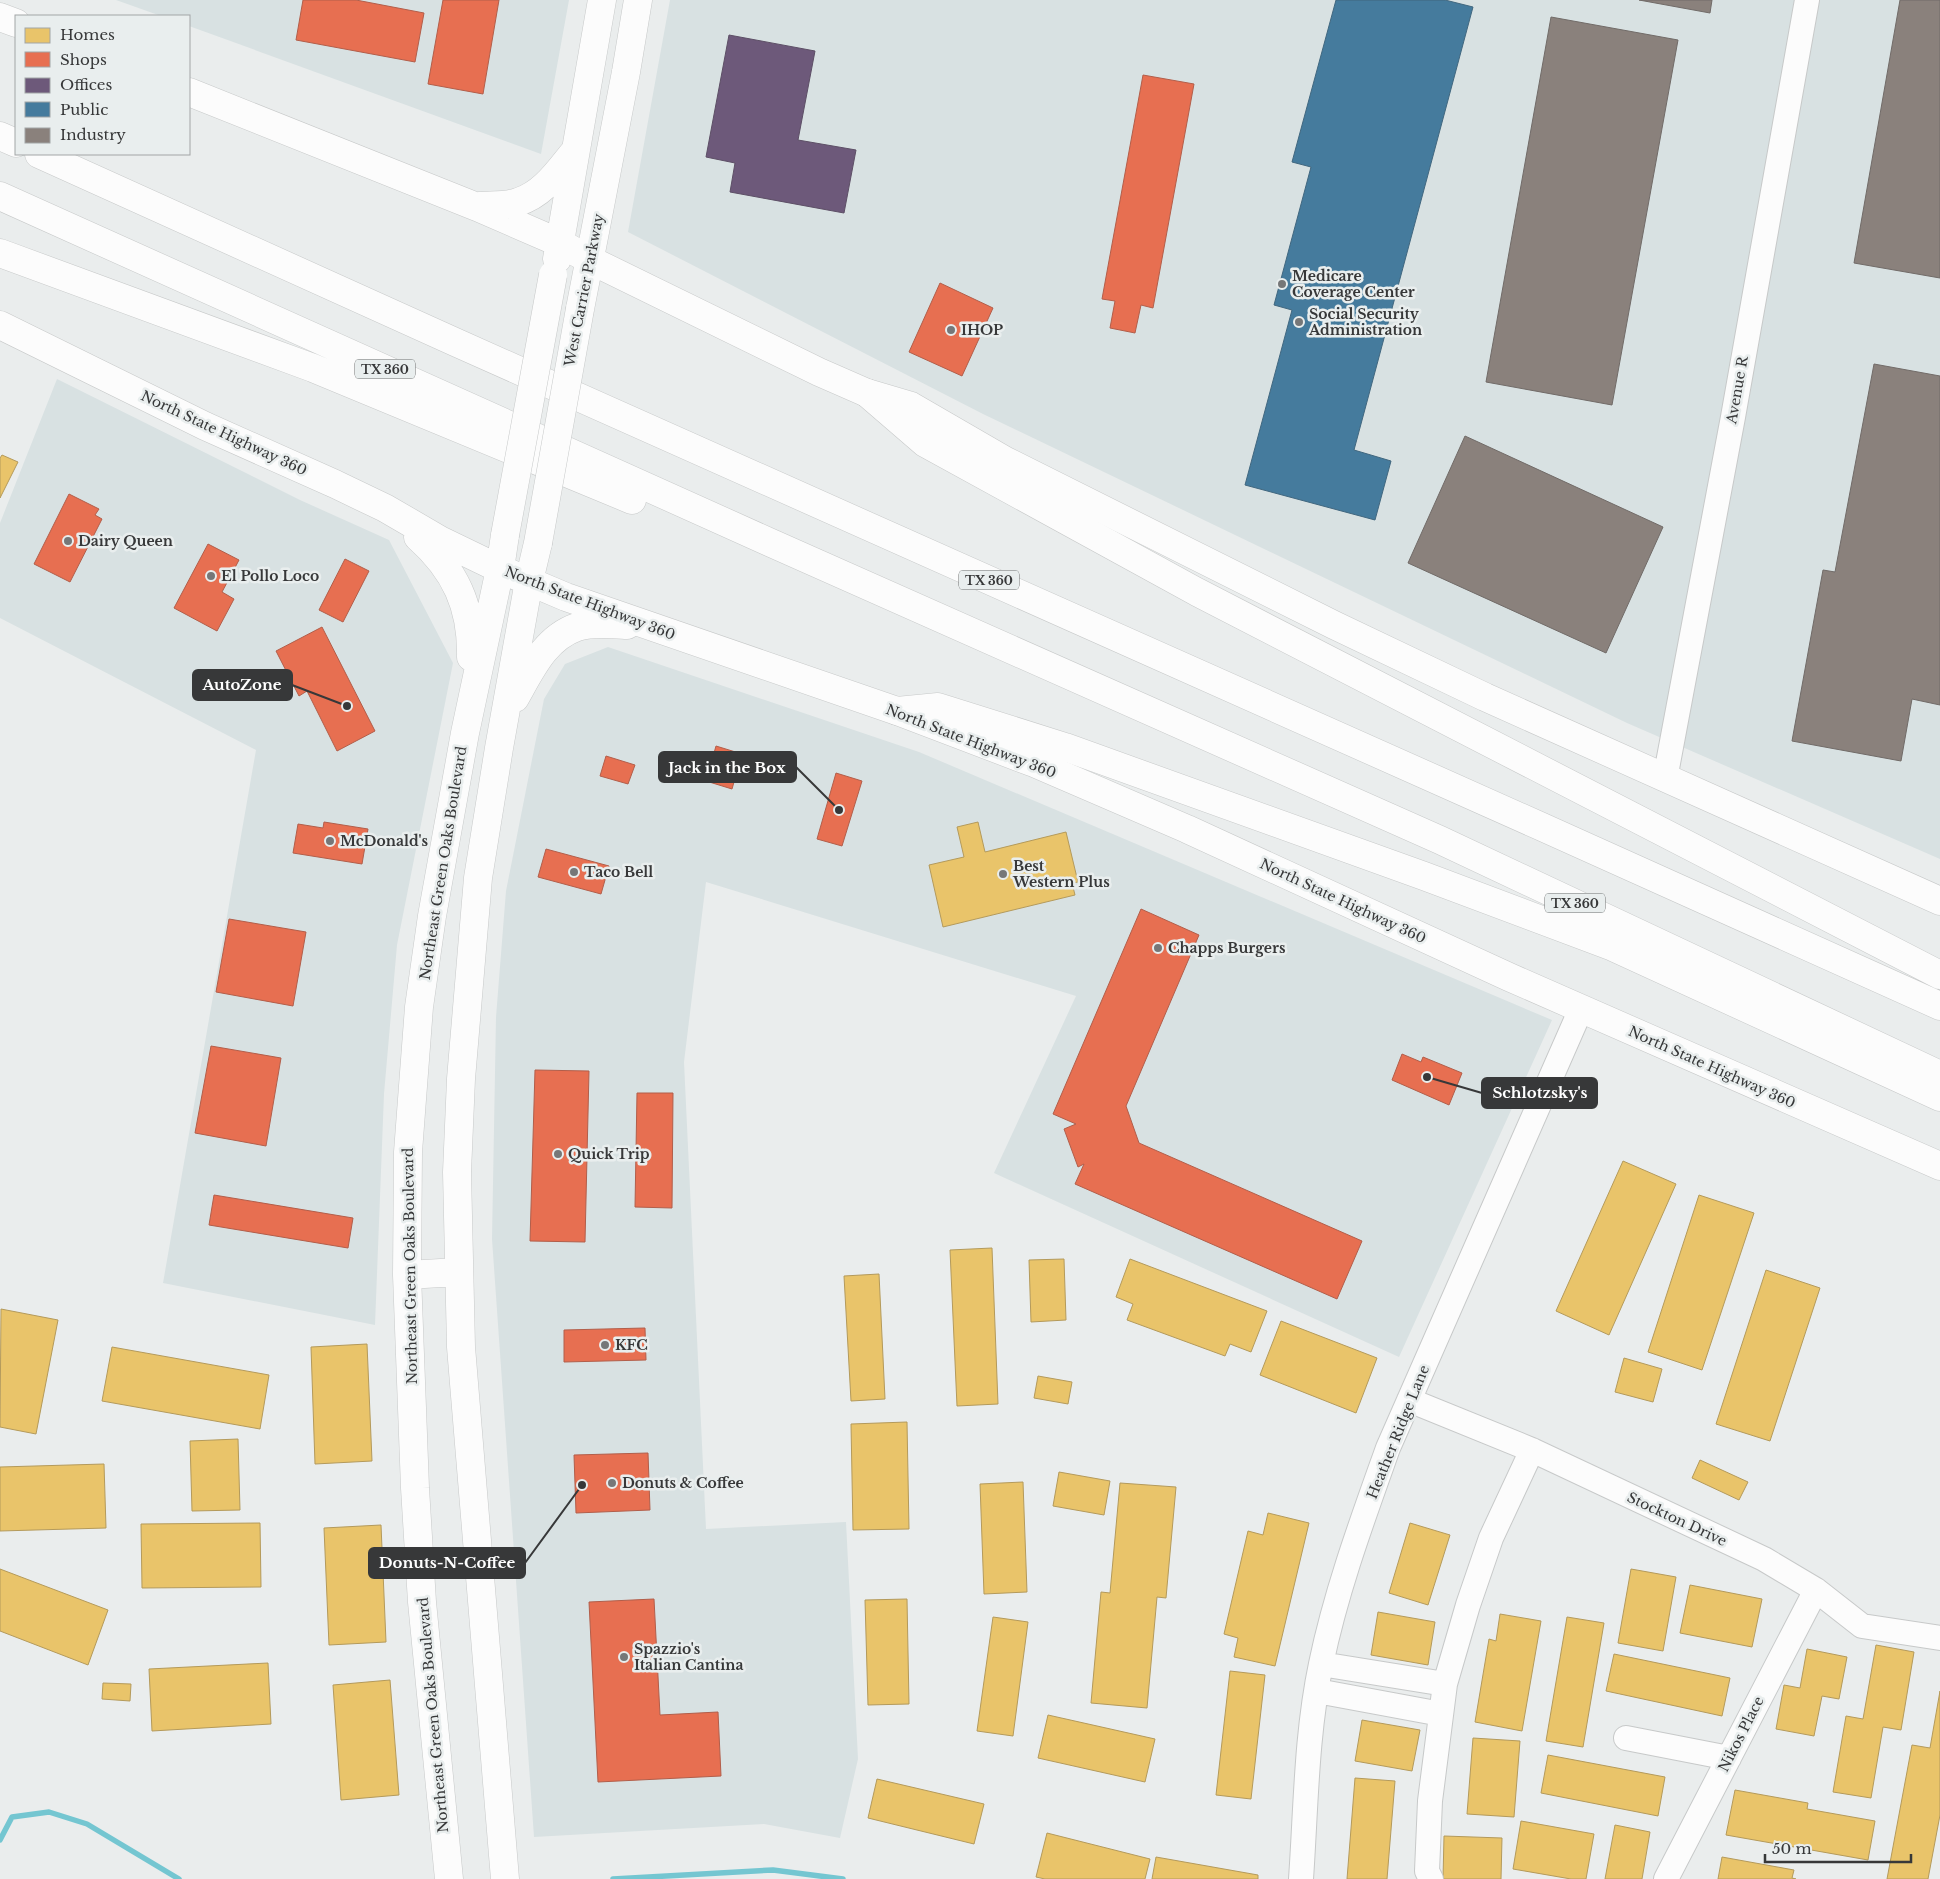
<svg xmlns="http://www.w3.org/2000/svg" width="1940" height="1879" font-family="'Libre Baskerville',serif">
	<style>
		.built { fill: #d8e1e2 }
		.homes { fill: #e9c46a; stroke: #b49a5b }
		.shops { fill: #e76f51; stroke: #b25e4a }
		.offices { fill: #6d597a; stroke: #5d4f66 }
		.public { fill: #457b9d; stroke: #41677f }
		.industry { fill: #8a817c; stroke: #716b68 }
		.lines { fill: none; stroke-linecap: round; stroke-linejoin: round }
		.stream { stroke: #74c6d1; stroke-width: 5.5 }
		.minor-casing { stroke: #c7c9c9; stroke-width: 26 }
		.major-casing { stroke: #c7c9c9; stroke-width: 29 }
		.highway-casing { stroke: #c7c9c9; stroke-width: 29 }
		.minor { stroke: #fcfcfc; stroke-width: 24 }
		.major { stroke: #fcfcfc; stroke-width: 28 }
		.highway { stroke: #fcfcfc; stroke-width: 28 }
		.major-bridge-casing { stroke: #c7c9c9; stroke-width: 29; stroke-linecap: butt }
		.major-bridge { stroke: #fcfcfc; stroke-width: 28 }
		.poi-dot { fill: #767778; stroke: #e9eeee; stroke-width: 2 }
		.labels { text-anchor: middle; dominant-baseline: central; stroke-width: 5; stroke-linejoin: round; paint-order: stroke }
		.shield { fill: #e9eeee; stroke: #6c6f6f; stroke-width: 1 }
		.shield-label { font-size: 12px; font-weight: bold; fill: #373839 }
		.poi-label { font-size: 14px; font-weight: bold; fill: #373839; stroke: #e9eeee; text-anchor: start }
		.street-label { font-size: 14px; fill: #373839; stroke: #e9eeee }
		.leader { fill: none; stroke: #373839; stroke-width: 2 }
		.callout-dot { fill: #373839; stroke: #e9eeee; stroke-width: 2 }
		.callout { fill: #373839; stroke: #373839; stroke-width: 2 }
		.callout-label { font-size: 15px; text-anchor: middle; font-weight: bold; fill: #fff }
	</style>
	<rect width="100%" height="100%" fill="#eaeded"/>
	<path class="built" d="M116,0H569L541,154L189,26V16H161Z
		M670,0H1940V859L1627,723L983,414L628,232Z
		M57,379L300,500L389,540L453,663L397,945L384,1094L375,1325L163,1283L256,750L0,618V523Z
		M608,647L919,752L1552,1020L1399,1357L994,1173L1076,996L706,882L684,1062L706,1529L846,1522L858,1759L840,1838L764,1824L534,1837L492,1239L496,1017L506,891L544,699L565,664Z"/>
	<path class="homes" d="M2,455L18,462L0,498V458Z
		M978,822L985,852L1066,832L1078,882L1072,883L1075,895L943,927L929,865L964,857L957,827Z
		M1623,1161L1676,1184L1609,1335L1556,1311Z
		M1699,1195L1754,1213L1702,1370L1648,1352Z
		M992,1248L998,1404L957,1406L950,1250Z
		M1064,1259L1066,1320L1031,1322L1029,1260Z
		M1130,1259L1267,1311L1251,1352L1230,1344L1225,1356L1127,1320L1133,1304L1116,1297Z
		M1766,1270L1820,1288L1770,1441L1716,1424Z
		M879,1274L885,1399L851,1401L844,1276Z
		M1,1309L58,1320L36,1434L0,1427Z
		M1281,1321L1377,1358L1356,1413L1260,1375Z
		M367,1344L372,1461L315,1464L311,1347Z
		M112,1347L269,1375L260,1429L102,1401Z
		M1624,1358L1662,1369L1653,1402L1615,1392Z
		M1038,1376L1072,1382L1068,1404L1034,1398Z
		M907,1422L909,1529L853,1530L851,1424Z
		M238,1439L240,1510L192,1511L190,1441Z
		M1700,1460L1748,1482L1739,1500L1692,1478Z
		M104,1464L106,1528L0,1531V1467Z
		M1059,1472L1110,1481L1104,1515L1053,1506Z
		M1023,1482L1027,1592L984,1594L980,1484Z
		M1120,1483L1176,1487L1166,1598L1157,1597L1147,1708L1091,1703L1101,1592L1110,1593Z
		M1268,1513L1309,1523L1275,1666L1234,1657L1238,1638L1224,1634L1248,1531L1263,1535Z
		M260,1523L261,1587L142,1588L141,1524Z
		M1410,1523L1450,1535L1428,1605L1389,1593Z
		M381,1525L386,1642L329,1645L324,1528Z
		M0,1569L108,1610L88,1665L0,1631Z
		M1631,1569L1676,1577L1663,1651L1618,1643Z
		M1690,1585L1762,1599L1752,1647L1680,1633Z
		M907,1599L909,1704L868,1705L865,1600Z
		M1378,1612L1435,1622L1428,1665L1371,1655Z
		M1500,1614L1541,1621L1522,1731L1475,1722L1489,1639L1496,1641Z
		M993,1617L1028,1622L1013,1736L977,1731Z
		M1567,1617L1604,1623L1583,1747L1546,1741Z
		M1876,1645L1914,1652L1901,1730L1883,1727L1871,1798L1833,1792L1846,1716L1863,1719Z
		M1807,1649L1847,1657L1839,1699L1822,1696L1814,1736L1776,1729L1784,1685L1800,1688Z
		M1614,1654L1730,1678L1722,1716L1606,1691Z
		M268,1663L271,1724L152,1731L149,1669Z
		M1230,1671L1265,1675L1251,1799L1216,1795Z
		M390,1680L399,1795L341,1800L333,1685Z
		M103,1683L131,1684L130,1701L102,1699Z
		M1940,1691V1815L1928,1879H1887L1912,1745L1930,1748Z
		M1048,1715L1155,1739L1145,1782L1038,1758Z
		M1362,1720L1420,1730L1412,1771L1355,1761Z
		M1473,1738L1520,1741L1514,1817L1467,1814Z
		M1548,1755L1665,1777L1658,1816L1541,1793Z
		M1355,1778L1395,1781L1387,1879H1347Z
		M877,1779L984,1804L974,1844L868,1818Z
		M1735,1790L1808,1803L1807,1809L1875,1821L1868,1860L1726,1835Z
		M1521,1821L1594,1834L1586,1879H1571L1513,1869Z
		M1615,1825L1650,1832L1642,1879H1605Z
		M1047,1833L1150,1859L1145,1879H1045L1036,1877Z
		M1444,1836L1502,1838L1501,1879H1443Z
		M1156,1857L1258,1875V1879H1152Z
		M1722,1857L1794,1870L1792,1878L1796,1879H1718Z"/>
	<path class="shops" d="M303,0H356L424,13L415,62L296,40Z
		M443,0H499L483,94L428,84Z
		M1143,75L1194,84L1153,308L1141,305L1135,333L1110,328L1115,301L1102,299Z
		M940,283L993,308L962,376L909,352Z
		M69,494L99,509L95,515L102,519L70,582L34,564Z
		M208,544L239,560L222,592L234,599L217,631L174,608Z
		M345,559L369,571L343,622L319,610Z
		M322,627L375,731L337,751L307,691L299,696L276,651Z
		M716,746L742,754L732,789L706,781Z
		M606,756L635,765L628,784L600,776Z
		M836,773L862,781L842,846L817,839Z
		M324,822L368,829L362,864L293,853L298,824L323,828Z
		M546,849L609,866L601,894L538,877Z
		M1141,909L1199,935L1126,1106L1139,1143L1362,1241L1337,1299L1075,1184L1084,1164L1078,1167L1064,1129L1076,1124L1053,1114Z
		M229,919L306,932L293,1006L216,992Z
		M211,1046L281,1058L266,1146L195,1133Z
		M1402,1054L1421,1062L1423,1057L1462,1073L1449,1105L1392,1080Z
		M535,1070L589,1071L585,1242L530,1241Z
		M637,1093H673L672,1208L635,1207Z
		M214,1195L353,1218L348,1248L209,1225Z
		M645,1328L646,1360L564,1362V1330Z
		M648,1453L650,1510L576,1513L574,1455Z
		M654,1599L660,1715L718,1712L721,1776L598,1782L589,1602Z"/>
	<path class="offices" d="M729,35L815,51L798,140L856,150L844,213L730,192L735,163L706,157Z"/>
	<path class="public" d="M1336,0H1445L1473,7L1354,450L1391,461L1375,520L1245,485L1292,310L1274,305L1311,167L1292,162Z"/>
	<path class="industry" d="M1639,0H1712L1710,13Z
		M1900,0H1940V278L1854,263Z
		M1551,17L1678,40L1612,405L1486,382Z
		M1874,364L1940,376V705L1912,699L1901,761L1792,741L1823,570L1835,572Z
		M1465,436L1663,527L1606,653L1408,563Z"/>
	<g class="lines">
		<path class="stream" d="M0,1840L12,1817L49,1812L87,1824L179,1879
			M613,1879L773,1870L843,1879"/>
		<g class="minor-casing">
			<path id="minor" d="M1665,779L1733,417L1807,0
				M1409,1400L1532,1450L1764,1559L1816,1590L1862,1626L1940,1638
				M1321,1664L1445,1684
				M1317,1691L1441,1714
				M1626,1738L1729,1758
				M1301,1879C1306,1808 1306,1735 1321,1664C1336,1591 1363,1518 1388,1448L1581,1009
				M1431,1879L1427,1871L1430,1801L1445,1684L1468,1605L1491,1538L1532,1450
				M1666,1879L1816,1590"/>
		</g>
		<g class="major-casing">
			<path id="major" d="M0,17L16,23
				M189,92L477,207L560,243L590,260L819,372L867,393L911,406L1006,461L1334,625L1485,697L1940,901
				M480,206C492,205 506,206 518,202C544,194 559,170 575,151
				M557,259L602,0
				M580,309L626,72L638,0
				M0,325L205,426L335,484L385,508L440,540L500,569L566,597L897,711L1034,763L1187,829L1509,977L1940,1166
				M418,537C455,570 472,606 471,657
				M515,698C531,670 545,638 577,627C592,622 612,624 627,625
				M407,1275L458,1272
				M449,1879L422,1602L415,1488L407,1275L408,1152L419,1007L432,916L465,733L500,569L505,535
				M505,1879L461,1347L457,1172L461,1079L478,878L499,748L529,581L538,543"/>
		</g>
		<g class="highway-casing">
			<path id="highway" d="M0,136L16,143
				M39,154L455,342L1540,826L1940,1006
				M0,196L769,542L1440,840L1940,1075
				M0,253L313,368L632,500
				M867,393L925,443L1197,592L1940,975
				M897,711L938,707L1065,747L1424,876L1613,947L1940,1097"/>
		</g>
		<use href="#minor" class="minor"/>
		<use href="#major" class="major"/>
		<use href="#highway" class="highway"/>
		<g class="major-bridge-casing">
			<path id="major-bridge" d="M505,535L553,275
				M538,543L580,309"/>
		</g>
		<use href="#major-bridge" class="major-bridge"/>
	</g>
	<g class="poi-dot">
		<circle cx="1282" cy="284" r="5"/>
		<circle cx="1299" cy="322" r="5"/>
		<circle cx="951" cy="330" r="5"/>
		<circle cx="68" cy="541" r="5"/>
		<circle cx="211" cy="576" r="5"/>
		<circle cx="330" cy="841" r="5"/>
		<circle cx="574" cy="872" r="5"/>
		<circle cx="1003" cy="874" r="5"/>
		<circle cx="1158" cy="948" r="5"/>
		<circle cx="558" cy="1154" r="5"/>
		<circle cx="605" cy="1345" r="5"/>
		<circle cx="612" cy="1483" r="5"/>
		<circle cx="624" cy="1657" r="5"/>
	</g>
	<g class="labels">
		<g class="shield">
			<rect x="355" y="359.5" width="60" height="19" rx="4"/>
			<rect x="959" y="570.5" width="60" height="19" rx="4"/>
			<rect x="1545" y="893.5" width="60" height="19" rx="4"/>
		</g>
		<g class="shield-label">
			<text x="385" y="369">TX 360</text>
			<text x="989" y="580">TX 360</text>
			<text x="1575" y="903">TX 360</text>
		</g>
		<g class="poi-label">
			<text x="1292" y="276">Medicare<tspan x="1292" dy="16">Coverage Center</tspan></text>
			<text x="1309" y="314">Social Security<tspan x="1309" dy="16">Administration</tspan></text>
			<text x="961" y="330">IHOP</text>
			<text x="78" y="541">Dairy Queen</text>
			<text x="221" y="576">El Pollo Loco</text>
			<text x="340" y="841">McDonald's</text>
			<text x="1013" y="866">Best<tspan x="1013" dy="16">Western Plus</tspan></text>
			<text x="584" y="872">Taco Bell</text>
			<text x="1168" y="948">Chapps Burgers</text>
			<text x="568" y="1154">Quick Trip</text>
			<text x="615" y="1345">KFC</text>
			<text x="622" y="1483">Donuts &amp; Coffee</text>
			<text x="634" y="1649">Spazzio's<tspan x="634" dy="16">Italian Cantina</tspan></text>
		</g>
		<g class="street-label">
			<text transform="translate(584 290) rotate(-79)">West Carrier Parkway</text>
			<text transform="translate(1737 390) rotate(-80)">Avenue R</text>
			<text transform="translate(224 433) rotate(25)">North State Highway 360</text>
			<text transform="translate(590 603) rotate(21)">North State Highway 360</text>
			<text transform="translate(971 741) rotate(21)">North State Highway 360</text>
			<text transform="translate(443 863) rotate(-81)">Northeast Green Oaks Boulevard</text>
			<text transform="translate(1343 901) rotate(25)">North State Highway 360</text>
			<text transform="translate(1712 1067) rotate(24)">North State Highway 360</text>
			<text transform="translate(410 1266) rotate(-91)">Northeast Green Oaks Boulevard</text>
			<text transform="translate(1398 1432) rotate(-68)">Heather Ridge Lane</text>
			<text transform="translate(1677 1519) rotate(25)">Stockton Drive</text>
			<text transform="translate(433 1715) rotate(-95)">Northeast Green Oaks Boulevard</text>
			<text transform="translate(1741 1734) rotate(-63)">Nikos Place</text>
		</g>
	</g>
	<path class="leader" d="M347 706L292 685M839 810L796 767M1427 1077L1482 1093M582 1485L525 1563"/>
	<g class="callout-dot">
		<circle cx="347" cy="706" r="5"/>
		<circle cx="839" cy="810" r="5"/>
		<circle cx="1427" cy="1077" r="5"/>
		<circle cx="582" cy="1485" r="5"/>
	</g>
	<g class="callout">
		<rect x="193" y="670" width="99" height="30" rx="5"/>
		<rect x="659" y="752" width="137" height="30" rx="5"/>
		<rect x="1482" y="1078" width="115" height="30" rx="5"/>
		<rect x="369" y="1548" width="156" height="30" rx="5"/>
	</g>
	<g class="callout-label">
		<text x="242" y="690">AutoZone</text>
		<text x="727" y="773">Jack in the Box</text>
		<text x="1540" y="1098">Schlotzsky's</text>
		<text x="447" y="1568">Donuts-N-Coffee</text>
	</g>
	<rect x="15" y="15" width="175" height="140" fill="#e9eeee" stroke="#a2a5a6"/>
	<rect x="25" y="28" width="25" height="15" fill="#e9c46a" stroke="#a2a5a6"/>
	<text x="60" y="40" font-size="15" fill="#373839">Homes</text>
	<rect x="25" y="52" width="25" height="15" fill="#e76f51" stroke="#a2a5a6"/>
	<text x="60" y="65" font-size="15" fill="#373839">Shops</text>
	<rect x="25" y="78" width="25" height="15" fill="#6d597a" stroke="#a2a5a6"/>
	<text x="60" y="90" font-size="15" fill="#373839">Offices</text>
	<rect x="25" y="102" width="25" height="15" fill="#457b9d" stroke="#a2a5a6"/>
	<text x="60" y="115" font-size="15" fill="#373839">Public</text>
	<rect x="25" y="128" width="25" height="15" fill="#8a817c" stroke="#a2a5a6"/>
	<text x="60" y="140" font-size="15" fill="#373839">Industry</text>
	<path d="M1765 1854v8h146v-8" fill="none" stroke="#373839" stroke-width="2.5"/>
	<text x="1772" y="1854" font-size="15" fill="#373839" stroke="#e9eeee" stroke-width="4" paint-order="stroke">50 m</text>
</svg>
